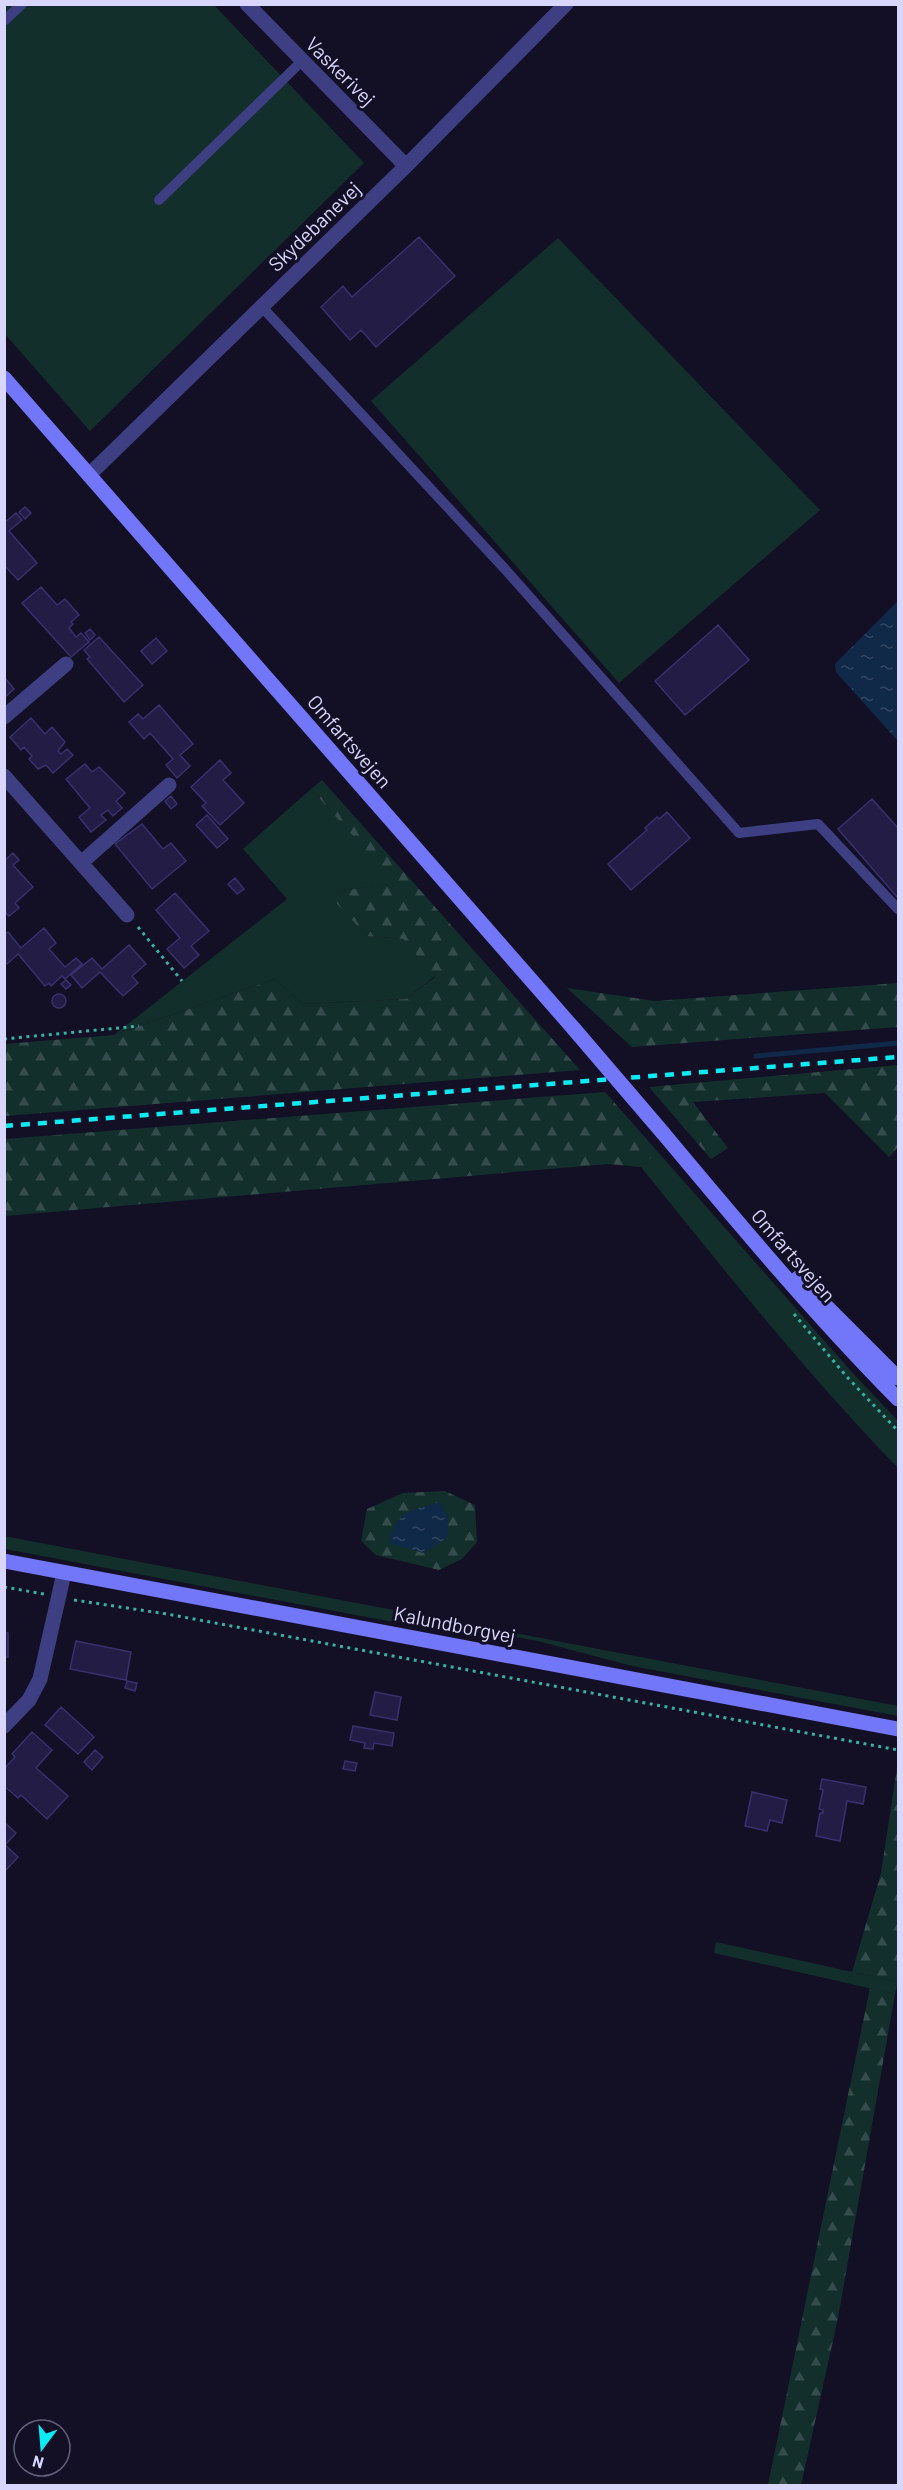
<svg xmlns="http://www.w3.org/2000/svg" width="903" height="2490" font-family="Barlow,sans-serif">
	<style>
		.grass { fill: #132f2c }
		.forest { fill: url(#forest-firs) }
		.water { fill: url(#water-ripples) }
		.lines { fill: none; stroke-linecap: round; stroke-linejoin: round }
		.stream { stroke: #112949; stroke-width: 5 }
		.building { fill: #231d45; stroke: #393070; stroke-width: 1.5 }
		.path { stroke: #35b2a3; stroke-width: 3; stroke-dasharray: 3 4.5; stroke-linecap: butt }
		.lane { stroke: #3d3f82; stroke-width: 10 }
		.street { stroke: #3d3f82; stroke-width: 15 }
		.secondary { stroke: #7276f9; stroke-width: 15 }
		.rail { stroke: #0ceaf4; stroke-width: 4.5; stroke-dasharray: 9 8; stroke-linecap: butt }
		.secondary-bridge { stroke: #7276f9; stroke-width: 15 }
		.labels { text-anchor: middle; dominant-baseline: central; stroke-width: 6; stroke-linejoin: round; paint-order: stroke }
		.street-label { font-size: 20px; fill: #d8d6fd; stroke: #131025 }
	</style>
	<defs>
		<pattern id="forest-firs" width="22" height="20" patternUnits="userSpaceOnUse" patternTransform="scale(1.5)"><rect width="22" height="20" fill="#132f2c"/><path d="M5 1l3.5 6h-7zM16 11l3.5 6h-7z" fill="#354c4c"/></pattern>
		<pattern id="water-ripples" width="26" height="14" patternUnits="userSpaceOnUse" patternTransform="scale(1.5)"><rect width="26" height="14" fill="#112949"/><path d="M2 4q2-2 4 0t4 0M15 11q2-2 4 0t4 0" fill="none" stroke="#334764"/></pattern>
	</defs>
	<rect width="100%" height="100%" fill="#131025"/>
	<path class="grass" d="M4,5H214L364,163L90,431L5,334Z
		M558,238L820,510L619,683L371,401Z
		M311,789L396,883L328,893L367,936L403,939L435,976L406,999L303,1004L275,979L114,1035L287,899L243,849Z
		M658,1152L850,1370L898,1421V1468C806,1373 724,1270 641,1167Z
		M4,1536L898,1706V1716L632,1666L538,1641L455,1626L388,1621L5,1549Z
		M716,1942L898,1982L895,1994L714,1953Z"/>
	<path class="forest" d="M322,780L580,1070L5,1116V1044L114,1035L275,979L303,1004L406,999L435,977L403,939L367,936L327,893L395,883L311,789Z
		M898,983V1027L632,1047L567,988L655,1001Z
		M898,1065V1147L889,1157L825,1093L693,1102L728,1148L711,1159L649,1087Z
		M605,1092L658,1152L641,1167L608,1164L5,1216V1139Z
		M445,1491L475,1505L477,1542L462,1559L439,1570L376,1555L361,1541L367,1509L403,1493Z
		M898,1761V1982L852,1972L881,1873Z
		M870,1988L895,1994L838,2318L801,2485H768Z"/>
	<path class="water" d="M898,601V741L836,672L835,664Z
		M440,1502L448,1518V1537L423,1553L389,1543C396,1511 411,1510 440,1502Z"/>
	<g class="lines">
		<path class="stream" d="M756,1056L898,1043"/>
	</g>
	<path class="building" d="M419,237L455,276L376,347L361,330L350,340L321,307L343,286L352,297Z
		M25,507L31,513L25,519L19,512Z
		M16,513L22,520L9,531L37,563L18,580L4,565V523Z
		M41,587L57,605L65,599L79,615L71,622L73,624L69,628L76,637L81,633L89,642L71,657L22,603Z
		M718,625L749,660L685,715L655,681Z
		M90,629L95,635L90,640L85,633Z
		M99,637L143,685L124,702L87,659L90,657L84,650Z
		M156,638L167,651L152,664L141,651Z
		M4,677L14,689L4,698Z
		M159,705L193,744L180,755L190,766L177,778L166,765L173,759L150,733L144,739L129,722L138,714L143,719Z
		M31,718L45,734L52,727L65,742L58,751L61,754L67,749L73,755L53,773L46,765L38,769L29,759L32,756L24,747L21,750L10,737Z
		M220,760L231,773L223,780L244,803L220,825L202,806L206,803L191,787Z
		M85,764L92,772L99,767L125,793L116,801L122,808L113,816L108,810L101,815L106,820L91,832L79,817L90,808L66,779Z
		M171,796L177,804L171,809L165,801Z
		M872,799L898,828V898L838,829Z
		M667,812L690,838L631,890L608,864L647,830L645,828L657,817L659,819Z
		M207,815L228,839L217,848L196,825Z
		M142,824L163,849L171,843L186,861L152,889L115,844Z
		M13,853L19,860L13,865L33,887L15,903L19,908L9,916L4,911V861Z
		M235,878L244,889L237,894L228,884Z
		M175,893L209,931L191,946L199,955L184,968L167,949L180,938L156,910Z
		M44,928L56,943L49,949L65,967L76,958L82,964L65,979L62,976L51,986L49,983L45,986L18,954L7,964L4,960V935L8,932L21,948Z
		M129,945L146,964L132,976L138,983L123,996L100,972L82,988L71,975L92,958L102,969Z
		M66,980L71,985L66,989L61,984Z
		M52 1001a7 7 0 1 1 14 0a7 7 0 1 1-14 0Z
		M4,1633H8V1657H5L4,1665Z
		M76,1641L131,1652L126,1680L70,1669Z
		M127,1681L137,1683L135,1691L125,1688Z
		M375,1692L401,1697L397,1720L370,1715Z
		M61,1707L94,1737L78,1754L45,1725Z
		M353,1726L394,1733L392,1746L374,1743L373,1749L364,1748L365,1743L350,1740Z
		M32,1732L52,1750L36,1768L68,1796L47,1819L21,1795L18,1798L4,1786V1769L15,1757L12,1754Z
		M95,1750L103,1757L92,1770L84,1762Z
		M345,1761L357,1763L355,1771L343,1769Z
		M822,1779L866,1787L863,1804L847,1801L840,1841L816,1836L820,1813H823V1810L819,1809L823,1790L820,1789Z
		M752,1792L787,1800L782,1823L770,1820L767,1831L745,1826Z
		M4,1822L16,1833L5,1845L18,1857L4,1872Z"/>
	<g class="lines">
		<path class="path" d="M138,927L182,981
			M4,1039L139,1026
			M794,1314L847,1377L898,1431
			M4,1587L44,1594
			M74,1600L167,1614L898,1750"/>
		<path class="lane" d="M5,20L22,4
			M159,200L302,61
			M261,306L504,568L739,833L818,824L898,909"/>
		<path class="street" d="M247,4L406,166
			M89,475L406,166L566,4
			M4,717L66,664
			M4,776L127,915
			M81,863L169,785
			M4,1726L29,1700L40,1679L64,1573"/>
		<path class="secondary" d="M4,378L574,1029
			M663,1133C739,1224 815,1315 898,1399
			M798,1278L898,1378
			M4,1561L898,1729"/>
		<path class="rail" d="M4,1126L898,1057"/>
		<path class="secondary-bridge" d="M574,1029L663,1133"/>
	</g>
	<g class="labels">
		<g class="street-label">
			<text transform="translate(341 71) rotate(45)">Vaskerivej</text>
			<text transform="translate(314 226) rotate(-44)">Skydebanevej</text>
			<text transform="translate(350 741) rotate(49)">Omfartsvejen</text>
			<text transform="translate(794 1255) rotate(49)">Omfartsvejen</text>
			<text transform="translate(455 1624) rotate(11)">Kalundborgvej</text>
		</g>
	</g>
	<rect width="903" height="2490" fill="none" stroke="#d8d6fd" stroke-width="12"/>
	<g transform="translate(42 2448) rotate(196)"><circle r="28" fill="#131025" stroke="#625f7b" stroke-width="1.5"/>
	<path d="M0-4.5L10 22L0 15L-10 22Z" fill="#0ceaf4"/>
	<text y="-9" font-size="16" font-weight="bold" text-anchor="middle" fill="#d8d6fd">N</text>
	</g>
</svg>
